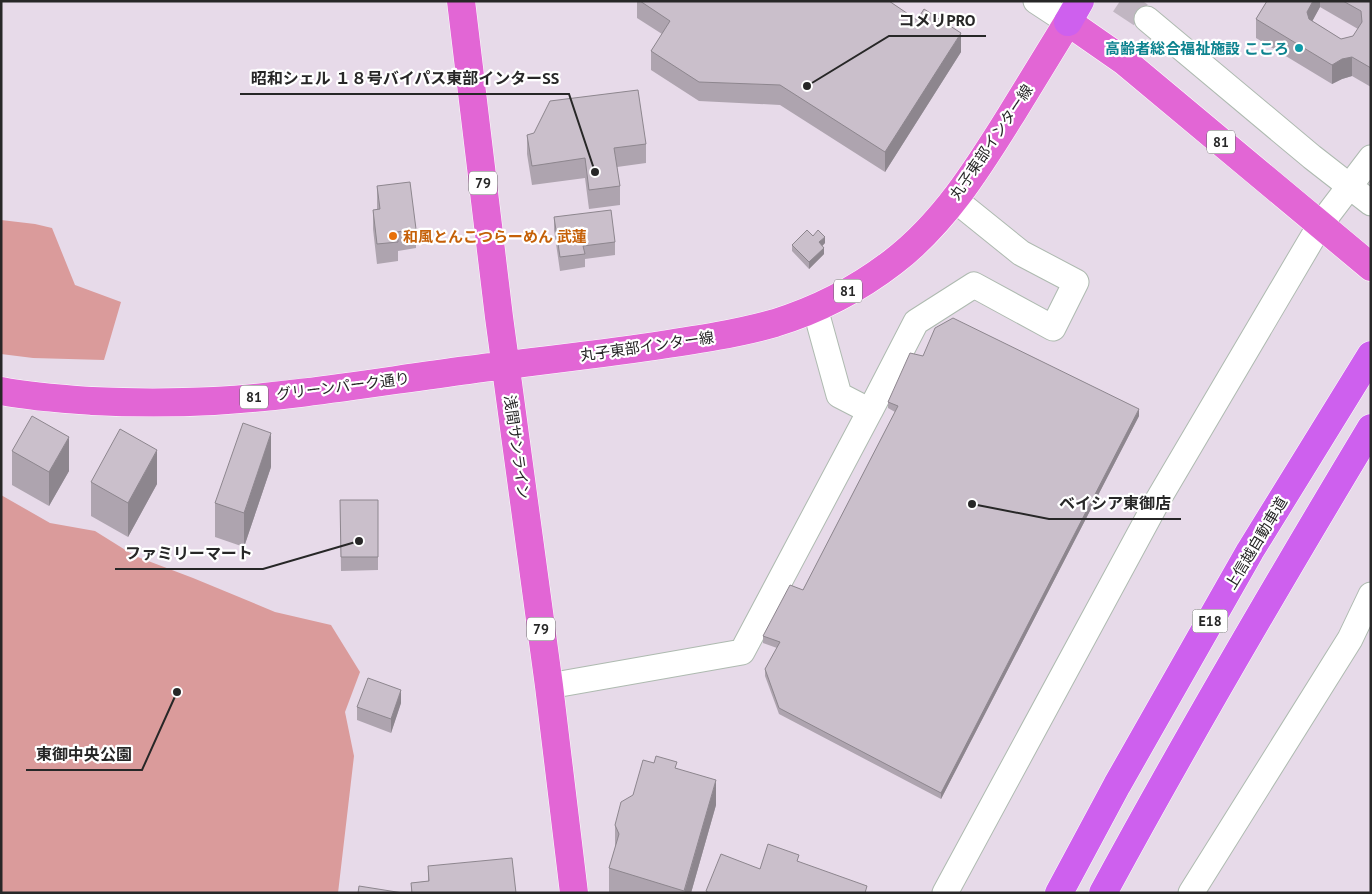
<svg xmlns="http://www.w3.org/2000/svg" width="1372" height="894" font-family="'PT Sans','Noto Sans JP',sans-serif">
	<style>
		.green { fill: #da9b9b }
		.lines { fill: none; stroke-linecap: round; stroke-linejoin: round }
		.minor-tunnel { stroke: #c1b6c2; stroke-width: 25; stroke-dasharray: 25 12; stroke-linecap: butt }
		.minor-casing { stroke: #aebab0; stroke-width: 27 }
		.major-casing { stroke: #fff; stroke-width: 29 }
		.highway-casing { stroke: #fff; stroke-width: 29 }
		.minor { stroke: #fff; stroke-width: 25 }
		.major { stroke: #e266d5; stroke-width: 28 }
		.highway { stroke: #ce60ee; stroke-width: 28 }
		.wall { fill: #aea4af; fill-rule: evenodd }
		.shaded-wall { fill: #8d868e }
		.building { fill: #cabfcb; stroke: #8d868e }
		.culture-dot { fill: #0f9aa8; stroke: #fff; stroke-width: 2 }
		.food-dot { fill: #e8710a; stroke: #fff; stroke-width: 2 }
		.labels { text-anchor: middle; dominant-baseline: central; stroke-width: 4.5; stroke-linejoin: round; paint-order: stroke }
		.shield { fill: #fff; stroke: #686868; stroke-width: 1 }
		.shield-label { font-size: 14px; font-weight: bold; fill: #272727 }
		.culture-label { font-size: 15px; font-weight: bold; fill: #0d838f; stroke: #fff; text-anchor: end }
		.street-label { font-size: 15px; fill: #272727; stroke: #fff }
		.food-label { font-size: 15px; font-weight: bold; fill: #c56008; stroke: #fff; text-anchor: start }
		.leader { fill: none; stroke: #272727; stroke-width: 2 }
		.callout-dot { fill: #272727; stroke: #fff; stroke-width: 2 }
		.callout-label { font-size: 16px; text-anchor: middle; font-weight: bold; fill: #272727; stroke: #fff; stroke-width: 4.5; stroke-linejoin: round; paint-order: stroke }
	</style>
	<rect width="100%" height="100%" fill="#e7dae9"/>
	<path class="green" d="M1,220L35,224L52,228L75,285L121,302L104,360L33,358L1,354Z
		M1,495L50,523L95,531L135,556L193,578L275,612L331,625L360,672L345,712L354,756L338,893H1Z"/>
	<g class="lines">
		<path class="minor-tunnel" d="M1120,1L1147,19"/>
		<g class="minor-casing">
			<path id="minor" d="M1036,1L1068,22
				M1147,19L1312,157L1371,203
				M870,411L916,322L974,285L1053,328L1076,282L1021,253L954,199
				M549,686L742,652L870,411L839,395L815,308
				M945,893L1159,498L1320,225L1371,158
				M1191,893L1350,639L1371,595"/>
		</g>
		<g class="major-casing">
			<path id="major" d="M461,1L499,317L549,686L574,893
				M1,391C31,397 62,399 92,401C133,403 173,403 214,401C299,396 383,381 468,370C530,362 593,355 655,346C695,340 736,334 775,323C817,310 858,289 893,262C944,223 978,168 1011,115C1030,84 1049,53 1068,22L1124,61L1371,267"/>
		</g>
		<g class="highway-casing">
			<path id="highway" d="M1068,22L1080,1
				M1059,893L1117,785L1250,551L1371,355
				M1103,893C1188,736 1279,581 1371,428"/>
		</g>
		<use href="#minor" class="minor"/>
		<use href="#major" class="major"/>
		<use href="#highway" class="highway"/>
	</g>
	<path class="wall" d="M637,1H889L961,52L885,172L780,105L699,101L651,70V51L662,34L637,18Z
		M1267,1H1371V87L1352,76L1342,79L1332,84L1256,38V19ZM1320,7L1358,29L1353,36L1341,39L1312,21Z
		M527,135L646,144V163L617,167L620,186V205L589,209L585,178L532,185L527,154Z
		M377,186L416,229V248L398,251V261L377,264L373,229V210H377Z
		M554,217L615,242V255L585,259V267L560,271L554,230Z
		M813,236L825,243L822,246L824,254L809,269L792,251V245Z
		M888,402L1139,416L941,799L779,714L765,676V669L777,648L763,643V636L803,590L895,412L888,408Z
		M12,451L69,471L49,506L12,485Z
		M271,467L244,547L215,537V503Z
		M91,482L157,484L128,537L91,516Z
		M340,500H378V570L341,571Z
		M401,703L391,733L357,720V707Z
		M677,768L716,805L691,893H609V868L615,850V825Z
		M428,866L516,893H411V883L428,881Z"/>
	<path class="shaded-wall" d="M1313,1H1320V7L1307,31V12Z
		M961,33V52L885,172V152Z
		M1352,57V76L1342,79L1332,84V65L1342,59Z
		M825,237V243L819,249V242Z
		M824,248V254L809,269V262Z
		M1139,409V416L941,799V793Z
		M271,433V467L244,547V513Z
		M69,437V471L49,506V472Z
		M157,450V484L128,537V503Z
		M401,690V703L391,733V719Z
		M716,780V805L691,893H684Z"/>
	<path class="building" d="M640,1H889L917,20L924,9L961,33L885,152L780,85L699,82L651,51L670,21Z
		M1267,1H1313L1307,12L1309,19L1341,39L1353,36L1362,22L1361,11L1343,1H1371V68L1352,57L1342,59L1332,65L1256,19Z
		M638,90L646,144L614,148L620,186L589,190L585,158L532,166L527,135L534,133L550,101Z
		M410,182L416,229L397,232L398,242L377,244L373,210L380,209L377,186Z
		M611,210L615,242L583,246L585,254L560,257L554,217Z
		M807,230L813,236L818,230L825,237L819,242L824,248L809,262L792,245Z
		M953,318L1139,409L941,793L779,708L765,669L780,642L763,636L790,585L803,590L898,406L888,402L910,353L923,356L935,328Z
		M32,416L69,437L49,472L12,451Z
		M243,423L271,433L244,513L215,503Z
		M120,429L157,450L128,503L91,482Z
		M340,500H378V557H341Z
		M368,678L401,690L391,719L357,707Z
		M656,756L677,762L675,768L716,780L684,891L609,868L619,834L615,825L621,802L633,795L643,760L654,763Z
		M768,844L799,855L797,861L867,886L865,893H709L706,891L721,854L760,869Z
		M512,858L516,893H412L411,883L429,881L428,866Z
		M359,886L403,893H358Z"/>
	<circle class="culture-dot" cx="1299" cy="48" r="5"/>
	<circle class="food-dot" cx="393" cy="236" r="5"/>
	<g class="labels">
		<g class="shield">
			<rect x="1207" y="130.5" width="28" height="23" rx="4"/>
			<rect x="469" y="171.5" width="28" height="23" rx="4"/>
			<rect x="834" y="279.5" width="28" height="23" rx="4"/>
			<rect x="240" y="385.5" width="28" height="23" rx="4"/>
			<rect x="1192.5" y="609.5" width="35" height="23" rx="4"/>
			<rect x="527" y="617.5" width="28" height="23" rx="4"/>
		</g>
		<g class="shield-label">
			<text x="1221" y="142">81</text>
			<text x="483" y="183">79</text>
			<text x="848" y="291">81</text>
			<text x="254" y="397">81</text>
			<text x="1210" y="621">E18</text>
			<text x="541" y="629">79</text>
		</g>
		<g class="culture-label">
			<text x="1289" y="48">高齢者総合福祉施設 こころ</text>
		</g>
		<g class="street-label">
			<text transform="translate(991 142) rotate(-56)">丸子東部インター線</text>
			<text transform="translate(647 346) rotate(-8)">丸子東部インター線</text>
			<text transform="translate(343 386) rotate(-7)">グリーンパーク通り</text>
			<text transform="translate(517 447) rotate(82)">浅間サンライン</text>
			<text transform="translate(1256 543) rotate(-59)">上信越自動車道</text>
		</g>
		<g class="food-label">
			<text x="403" y="236">和風とんこつらーめん 武蓮</text>
		</g>
	</g>
	<path class="leader" d="M807 86L889 36H986M595 172L569 94H240M972 504L1049 519H1181M359 541L263 569H115M177 692L142 770H26"/>
	<g class="callout-dot">
		<circle cx="807" cy="86" r="5"/>
		<circle cx="595" cy="172" r="5"/>
		<circle cx="972" cy="504" r="5"/>
		<circle cx="359" cy="541" r="5"/>
		<circle cx="177" cy="692" r="5"/>
	</g>
	<g class="callout-label">
		<text x="937" y="26">コメリPRO</text>
		<text x="405" y="84">昭和シェル １８号バイパス東部インターSS</text>
		<text x="1115" y="509">ベイシア東御店</text>
		<text x="189" y="559">ファミリーマート</text>
		<text x="84" y="760">東御中央公園</text>
	</g>
	<rect width="1372" height="894" fill="none" stroke="#272727" stroke-width="5"/>
</svg>
